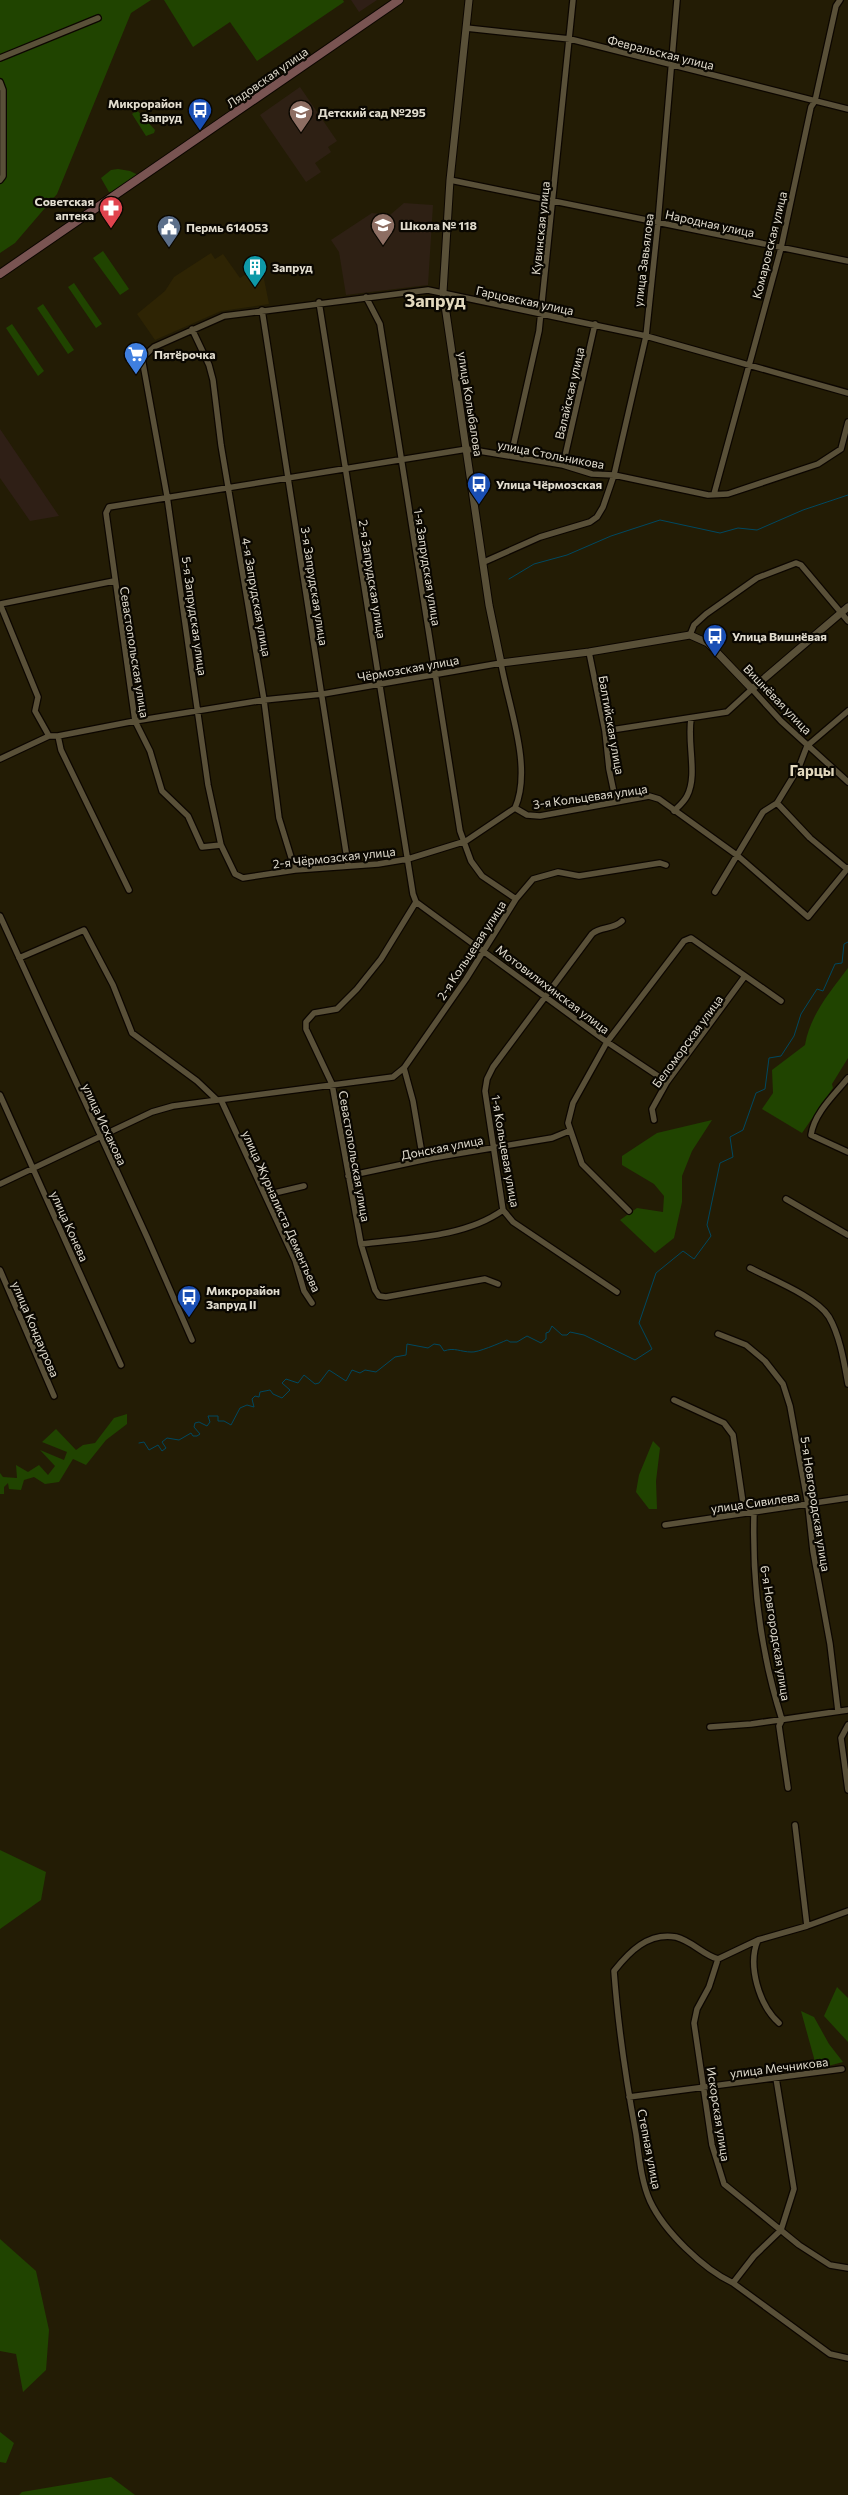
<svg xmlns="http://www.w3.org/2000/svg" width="848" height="2495" font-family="Commissioner,sans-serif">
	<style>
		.built { fill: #2e2404 }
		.industrial { fill: #2f1f16 }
		.education { fill: #2e2014 }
		.green { fill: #204400 }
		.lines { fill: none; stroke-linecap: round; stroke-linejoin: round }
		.stream { stroke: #004860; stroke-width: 1 }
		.minor-casing { stroke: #0c0600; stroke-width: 8 }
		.tertiary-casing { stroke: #0c0600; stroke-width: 9 }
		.secondary-casing { stroke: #0c0600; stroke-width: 10 }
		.minor { stroke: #595038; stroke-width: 5.5 }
		.tertiary { stroke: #595038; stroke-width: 7 }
		.secondary { stroke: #795452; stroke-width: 8 }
		.labels { text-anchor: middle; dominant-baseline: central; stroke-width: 4.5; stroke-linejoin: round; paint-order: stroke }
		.street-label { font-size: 12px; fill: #e1dcce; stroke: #0a0701 }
		.poi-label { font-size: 12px; font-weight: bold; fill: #e1dcce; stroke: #0a0701; text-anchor: start }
		.quarter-label { font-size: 15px; font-weight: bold; fill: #e3d9be; stroke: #0a0701 }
		.district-label { font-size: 18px; font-weight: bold; fill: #e3d9be; stroke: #0a0701 }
	</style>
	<rect width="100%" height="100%" fill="#231c05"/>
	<path class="built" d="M211,253L215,259L223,254L240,278L261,264L269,304L221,311L155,340L137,314L165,291L174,277Z"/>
	<path class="industrial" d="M351,0H377L359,12Z
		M0,429L59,516L30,521L0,478Z"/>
	<path class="education" d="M300,87L337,141L328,147L331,152L315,163L321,172L306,182L260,115Z
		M404,203L433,205L428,285L346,295L339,252L331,240L372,213L390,215Z"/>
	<path class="green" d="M0,0H151L131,13L57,194L15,243L0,253Z
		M164,0H343L344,2L257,61L230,22L193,47Z
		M137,110L155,130L154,133L146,136L132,114Z
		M118,169L130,171L138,175L114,193L109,192L101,178L111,170Z
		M103,251L129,289L120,295L93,258Z
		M74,283L102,324L96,328L68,287Z
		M43,304L74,350L68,354L37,308Z
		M12,324L44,371L38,376L6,328Z
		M848,968V1058L832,1084L833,1088L802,1133L762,1109L773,1093L772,1070L805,1045C810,1015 830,992 848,968Z
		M712,1120L692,1151L682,1176V1202L674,1238L655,1253L620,1220L637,1208L663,1212L664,1196L654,1184L622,1165V1156L657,1133Z
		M127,1414V1424L106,1440L86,1465L73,1459L59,1482L45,1484L34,1477L24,1480L21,1490L9,1489L8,1483L4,1487V1494H0V1473L3,1477L17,1478L16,1465L28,1472L39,1465L48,1475L55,1466L40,1450L64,1460L67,1452L42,1442L56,1429L76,1450L83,1445L95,1443L114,1418Z
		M653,1441L660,1448L656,1481L657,1509H649L636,1492L639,1475Z
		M0,1850L46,1872L41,1900L0,1929Z
		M837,1987L848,1998V2042L824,2016Z
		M801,2011L814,2017L829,2044L843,2062L817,2069Z
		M0,2239L36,2271L49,2330L46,2370L23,2392L16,2354L0,2351Z
		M0,2432L14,2443L6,2463L0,2462Z
		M111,2477L135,2495H19L22,2492Z"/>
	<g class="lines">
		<path class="stream" d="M509,579L534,564L567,555L611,536L660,520L720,533L738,528L757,530L803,510L848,495
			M139,1443L144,1442L149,1450L158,1445L162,1451L166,1448L162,1442L167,1438L179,1440L191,1433L193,1436H197L200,1434L194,1427L195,1423L199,1422L207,1426L210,1422L208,1416H218V1421H224L231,1425L240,1408L247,1405L254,1407L252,1399L255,1396L259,1397L260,1392L270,1390L273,1394L282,1398L290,1390L282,1383L286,1379L298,1383L304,1375L315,1384L319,1383L329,1370L346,1381L352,1370L360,1373L365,1370L376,1372L395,1357L406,1355L407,1344L428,1348L434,1344L440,1345L444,1351C454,1347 461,1352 471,1352C477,1353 500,1343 507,1340L510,1342H517L527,1336L541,1343L546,1339V1333L549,1332L552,1326L562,1335H567L570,1332L584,1335L635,1360L652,1349L639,1323L656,1273L683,1251L694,1259L711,1236L707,1225L720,1163L733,1157L730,1137L743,1130L756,1093L765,1089L769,1058L781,1056L794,1036L801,1014L817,989L823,991L835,964L842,963L844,944L848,942"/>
		<g class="minor-casing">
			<path id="minor" d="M466,28L570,39L848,109
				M0,58L98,18
				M0,82L3,90V176L0,180
				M450,180L848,261
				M366,297L380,324L460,831L471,861L482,876L516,899
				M319,302L413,894L416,902L607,1042L667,1082
				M262,310L348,865
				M192,329L209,365L213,380L221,445L264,700L279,818L295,870
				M511,456L539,331L573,0
				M563,465L595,324
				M714,494L781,248L811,107L815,101L836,6L840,0
				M484,562L540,537L590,522L597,517L603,507L614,475L646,336L658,222L677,0
				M690,635L694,625L706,614L757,578L796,563L801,565L848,621
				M589,652L605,731L609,769L616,802
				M605,731L727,712L752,689L781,721L848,782
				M49,736L35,711L38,697L0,604L114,581
				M58,736L61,750L129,890
				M0,759L49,736H58L135,721L264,700L323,694L501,663C508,705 533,767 515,808
				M777,803L810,838L847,869
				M515,808L466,841L408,859L378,864L295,870L243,878L235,874L221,845L208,785L167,496L142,358L154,347L224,316L428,290L646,336L848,393
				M515,808L527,815L540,816L649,796L659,799L738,856L808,917L848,868
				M674,811C678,807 684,802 687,796C698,775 687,744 691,719
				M221,845L202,847L188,816L162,791L150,751L135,721L106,513L109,507L467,449L563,465L592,474L614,475L708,495L728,494L818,464L841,449L848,422
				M715,892L763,812L777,803L799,767L807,746L848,711
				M416,902L381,959L357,989L337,1009L314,1013L306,1022V1029L332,1084L361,1244L375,1290L379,1296L386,1297L485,1279L498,1284
				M0,916L147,1237L192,1340
				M19,958L84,930L113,985L132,1033L197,1081L217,1100
				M404,1068L413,1101L423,1160
				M848,1078C835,1094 814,1113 811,1135L848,1152
				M0,1095L121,1365
				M221,1100L295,1260L304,1291L312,1303
				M654,1120L652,1109L667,1082L745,976
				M348,1176L432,1158L552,1138L569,1131
				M0,1184L152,1112L173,1106L393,1077L404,1068L466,979L516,899L533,879L558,872L579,876L660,863L666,865
				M266,1195L304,1186
				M786,1199L848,1235
				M629,1211L582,1164L568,1123L573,1103L607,1042L684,941L691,938L781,1001
				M361,1244C407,1238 464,1238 503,1210
				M750,1268C771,1279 817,1297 829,1317C840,1336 844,1362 848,1384
				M0,1270L54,1396
				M617,1292L513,1222L503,1210L485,1091L487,1079L493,1067L592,934C601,926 613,930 622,921
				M718,1334L746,1345L765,1361L783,1384L790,1406L808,1505L813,1551L830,1644L838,1711
				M674,1400L724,1423L733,1435L743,1503L754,1513C752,1582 761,1654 782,1720L779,1726L788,1788
				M665,1525L848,1498
				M848,1725L841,1738L848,1790
				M710,1727L751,1724L848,1710
				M795,1825L807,1926
				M848,1911L807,1926L758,1940L718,1959C703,1955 692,1941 676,1937C648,1932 629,1952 614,1971C618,2026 626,2080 636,2134C639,2155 641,2181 650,2201C664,2231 703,2269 733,2283L830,2354L848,2358
				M758,1940C747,1965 759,2005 779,2023
				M718,1959L709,1987L697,2009L694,2023L712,2145L724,2184L799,2245L830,2265L848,2268
				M629,2097L842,2069
				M733,2283L754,2256L781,2230L794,2189L776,2078"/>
		</g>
		<g class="tertiary-casing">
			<path id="tertiary" d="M469,0L450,180L443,292L489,605L501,663L589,652L690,635L708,643L752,689L848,607"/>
		</g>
		<g class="secondary-casing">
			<path id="secondary" d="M0,274L399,0"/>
		</g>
		<use href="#minor" class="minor"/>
		<use href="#tertiary" class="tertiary"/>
		<use href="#secondary" class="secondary"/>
	</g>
	<defs>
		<g id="bus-pin" transform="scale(1.25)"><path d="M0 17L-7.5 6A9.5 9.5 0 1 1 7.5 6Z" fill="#1a4fb4" stroke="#0a0701"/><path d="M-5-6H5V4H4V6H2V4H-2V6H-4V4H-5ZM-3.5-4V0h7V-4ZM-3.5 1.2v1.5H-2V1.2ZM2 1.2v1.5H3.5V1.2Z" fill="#fff"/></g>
		<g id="school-pin" transform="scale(1.25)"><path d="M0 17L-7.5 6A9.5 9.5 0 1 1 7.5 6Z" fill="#8d6e63" stroke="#0a0701"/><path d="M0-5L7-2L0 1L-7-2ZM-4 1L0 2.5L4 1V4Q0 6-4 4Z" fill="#fff"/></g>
		<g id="pharmacy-pin" transform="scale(1.25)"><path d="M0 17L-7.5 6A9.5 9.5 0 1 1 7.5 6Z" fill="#e0444e" stroke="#0a0701"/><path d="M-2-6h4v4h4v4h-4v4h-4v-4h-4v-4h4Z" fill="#fff"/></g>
		<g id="civic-pin" transform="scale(1.25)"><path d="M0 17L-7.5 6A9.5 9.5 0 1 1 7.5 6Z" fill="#5c6f8a" stroke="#0a0701"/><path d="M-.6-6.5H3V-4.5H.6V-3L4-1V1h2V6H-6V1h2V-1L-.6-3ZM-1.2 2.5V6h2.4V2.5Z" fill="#fff"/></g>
		<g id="building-pin" transform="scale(1.25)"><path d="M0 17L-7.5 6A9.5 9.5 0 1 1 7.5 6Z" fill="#0f9aa8" stroke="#0a0701"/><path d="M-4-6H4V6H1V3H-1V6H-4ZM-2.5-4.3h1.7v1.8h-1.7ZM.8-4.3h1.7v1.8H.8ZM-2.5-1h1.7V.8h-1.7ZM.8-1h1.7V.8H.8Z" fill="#fff"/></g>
		<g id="supermarket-pin" transform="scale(1.25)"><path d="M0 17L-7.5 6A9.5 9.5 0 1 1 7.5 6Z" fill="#3f7fe0" stroke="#0a0701"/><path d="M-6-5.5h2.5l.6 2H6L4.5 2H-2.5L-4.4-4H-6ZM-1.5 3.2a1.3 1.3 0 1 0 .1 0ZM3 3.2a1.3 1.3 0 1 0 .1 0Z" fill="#fff"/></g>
	</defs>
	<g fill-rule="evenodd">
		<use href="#bus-pin" x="200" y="110"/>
		<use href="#school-pin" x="301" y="112"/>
		<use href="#pharmacy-pin" x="111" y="208"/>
		<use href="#school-pin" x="383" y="225"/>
		<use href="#civic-pin" x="169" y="227"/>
		<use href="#building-pin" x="255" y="267"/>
		<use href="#supermarket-pin" x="136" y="354"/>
		<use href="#bus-pin" x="479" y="484"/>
		<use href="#bus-pin" x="715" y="636"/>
		<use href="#bus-pin" x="189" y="1297"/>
	</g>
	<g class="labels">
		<g class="street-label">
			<text transform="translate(661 52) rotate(14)">Февральская улица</text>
			<text transform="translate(267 77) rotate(-35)">Лядовская улица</text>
			<text transform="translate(710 223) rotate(12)">Народная улица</text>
			<text transform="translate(540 228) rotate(-84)">Кувинская улица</text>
			<text transform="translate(769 245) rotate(-76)">Комаровская улица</text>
			<text transform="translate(643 260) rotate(-83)">улица Завьялова</text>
			<text transform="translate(525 300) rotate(12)">Гарцовская улица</text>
			<text transform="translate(569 393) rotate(-77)">Валайская улица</text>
			<text transform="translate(471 404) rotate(81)">улица Колыбалова</text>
			<text transform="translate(551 454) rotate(11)">улица Стольникова</text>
			<text transform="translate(428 567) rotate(81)">1-я Запрудская улица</text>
			<text transform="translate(373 579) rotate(81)">2-я Запрудская улица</text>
			<text transform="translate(315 586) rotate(81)">3-я Запрудская улица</text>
			<text transform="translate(257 597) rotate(80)">4-я Запрудская улица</text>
			<text transform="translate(195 616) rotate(82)">5-я Запрудская улица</text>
			<text transform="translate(135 652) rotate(81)">Севастопольская улица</text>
			<text transform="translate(408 668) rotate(-10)">Чёрмозская улица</text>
			<text transform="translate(778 699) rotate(46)">Вишнёвая улица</text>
			<text transform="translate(612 725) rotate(80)">Балтийская улица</text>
			<text transform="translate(590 796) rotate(-8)">3-я Кольцевая улица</text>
			<text transform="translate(334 857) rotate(-6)">2-я Чёрмозская улица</text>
			<text transform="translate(471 950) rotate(-57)">2-я Кольцевая улица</text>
			<text transform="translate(553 989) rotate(37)">Мотовилихинская улица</text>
			<text transform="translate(687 1041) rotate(-54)">Беломорская улица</text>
			<text transform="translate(105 1124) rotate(65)">улица Исхакова</text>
			<text transform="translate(442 1147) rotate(-11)">Донская улица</text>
			<text transform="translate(506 1151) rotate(80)">1-я Кольцевая улица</text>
			<text transform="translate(355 1156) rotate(80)">Севастопольская улица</text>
			<text transform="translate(282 1211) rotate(66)">улица Журналиста Дементьева</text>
			<text transform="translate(70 1226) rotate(66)">улица Конева</text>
			<text transform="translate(36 1329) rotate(67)">улица Кондаурова</text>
			<text transform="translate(755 1502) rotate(-8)">улица Сивилева</text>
			<text transform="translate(816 1504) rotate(81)">5-я Новгородская улица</text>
			<text transform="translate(776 1633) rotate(81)">6-я Новгородская улица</text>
			<text transform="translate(779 2067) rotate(-7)">улица Мечникова</text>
			<text transform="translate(719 2114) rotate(81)">Искорская улица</text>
			<text transform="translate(650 2149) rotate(79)">Степная улица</text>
		</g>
		<g class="poi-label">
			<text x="182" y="103" text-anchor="end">Микрорайон<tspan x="182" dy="14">Запруд</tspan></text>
			<text x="318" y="112">Детский сад №295</text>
			<text x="94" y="201" text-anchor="end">Советская<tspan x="94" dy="14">аптека</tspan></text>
			<text x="400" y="225">Школа № 118</text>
			<text x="186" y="227">Пермь 614053</text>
			<text x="272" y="267">Запруд</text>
			<text x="154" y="354">Пятёрочка</text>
			<text x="496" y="484">Улица Чёрмозская</text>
			<text x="732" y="636">Улица Вишнёвая</text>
			<text x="206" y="1290">Микрорайон<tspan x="206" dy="14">Запруд II</tspan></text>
		</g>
		<g class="quarter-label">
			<text x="812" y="770">Гарцы</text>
		</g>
		<g class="district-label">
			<text x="435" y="300">Запруд</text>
		</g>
	</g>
</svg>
